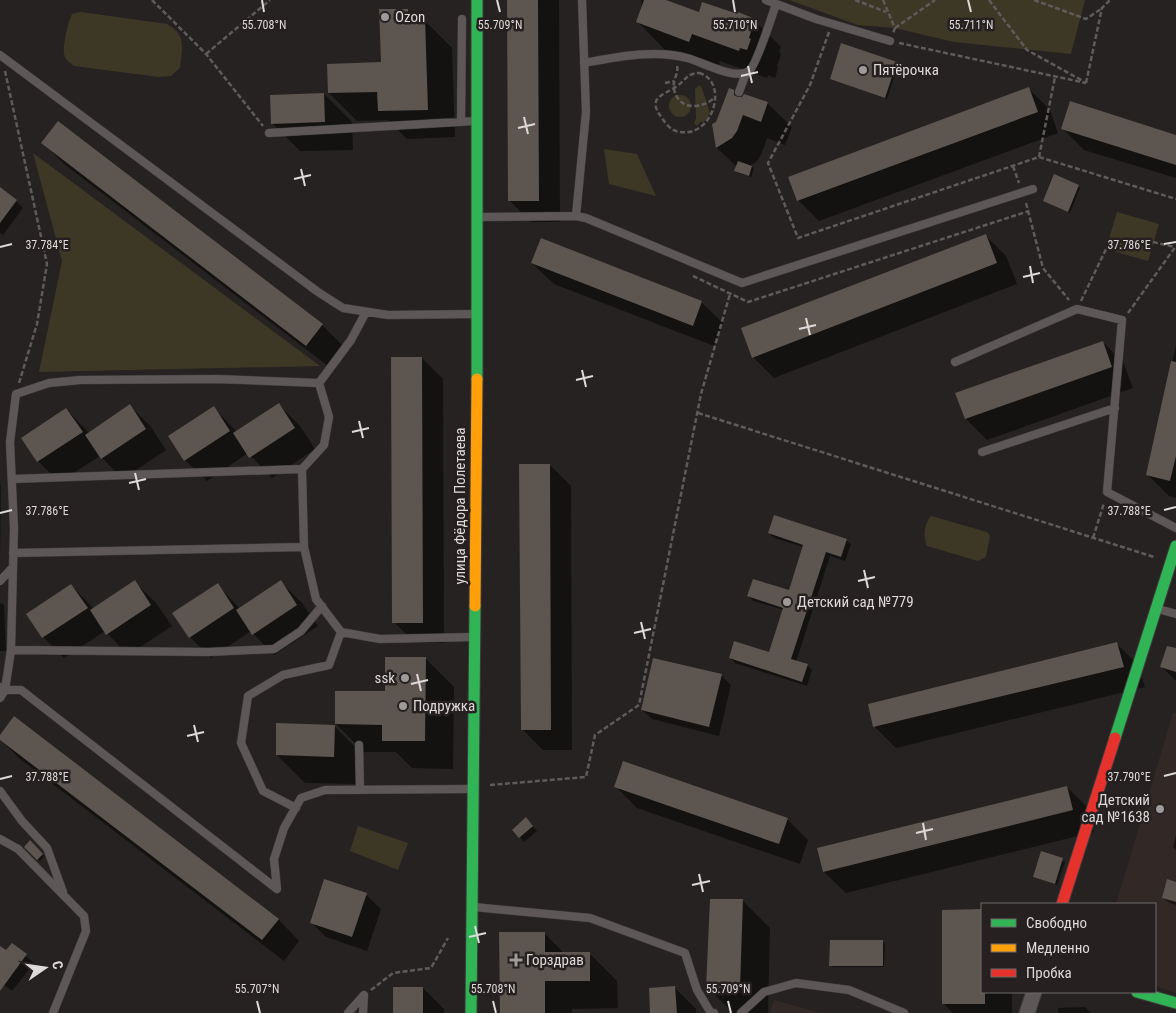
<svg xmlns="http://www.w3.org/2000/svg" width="1176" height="1013" font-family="'Roboto Condensed',sans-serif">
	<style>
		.built { fill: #322926 }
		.green { fill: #3d3826 }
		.shadow { fill: #0007 }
		.building { fill: #5c5550 }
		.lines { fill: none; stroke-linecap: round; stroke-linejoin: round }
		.lane-casing { stroke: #3e3c3c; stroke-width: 9 }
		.street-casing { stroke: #3e3c3c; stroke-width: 17 }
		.fast-casing { stroke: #3e3c3c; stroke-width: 13 }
		.slow-casing { stroke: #3e3c3c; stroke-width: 13 }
		.jam-casing { stroke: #3e3c3c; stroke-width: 13 }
		.path { stroke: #605b5b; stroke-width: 2.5; stroke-dasharray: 5 2.5; stroke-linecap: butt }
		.lane { stroke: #5d5857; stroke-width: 8 }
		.street { stroke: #5d5857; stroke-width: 15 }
		.fast { stroke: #30b455; stroke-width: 11 }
		.slow { stroke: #ff9f0a; stroke-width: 11 }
		.jam { stroke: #e5322d; stroke-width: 11 }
		.ticks { fill: none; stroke: #dddad9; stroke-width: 2 }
		.poi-dot { fill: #9d9a99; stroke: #262120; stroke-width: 2 }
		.labels { text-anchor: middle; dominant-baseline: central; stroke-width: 5; stroke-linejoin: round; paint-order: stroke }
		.poi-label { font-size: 15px; fill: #dddad9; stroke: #262120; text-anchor: start }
		.street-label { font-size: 15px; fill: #dddad9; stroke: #262120 }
		.ticks-label { font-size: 12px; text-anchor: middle; fill: #dddad9; stroke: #262120; stroke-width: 5; stroke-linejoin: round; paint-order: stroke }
	</style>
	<rect width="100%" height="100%" fill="#252221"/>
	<path class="built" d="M1173,713H1176V993L1155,986V904H1116Z
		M774,1000L821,1013H770Z"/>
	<path class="green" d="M789,0H1085L1071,54L954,42L895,28L858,25Z
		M81,12L167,24C187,35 182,48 180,68L171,76L159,77L74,66C70,63 65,59 64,54C63,45 68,22 72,14Z
		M700,85C703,89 708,107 710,113L704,122H700L697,126L694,123L696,119L695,89Z
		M669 106a11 11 0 1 1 22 0a11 11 0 1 1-22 0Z
		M604,149L637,154L656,196L609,184Z
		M33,153L320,366L39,372L62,261Z
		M1117,212L1159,224L1148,261L1106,249Z
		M931,516L987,532L990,536L986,557L978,561L927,546C923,537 924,524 931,516Z
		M358,826L408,843L398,870L350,851Z"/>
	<path class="shadow" d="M509,0H559L560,222H531L510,201Z
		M642,0H665L700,13L738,16L739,14L753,19L781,47L779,52L781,54L777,66L778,68L775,78L768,75L767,78L720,61L717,69L665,50L638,22L643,7L641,5Z
		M408,10L418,20H424L452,48L455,137L407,139L388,120L357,121L329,93L382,64Z
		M896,63L898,65L887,99L831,78Z
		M1029,89L1050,110L1058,133L819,221L798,200Z
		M733,91L740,98L767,103L792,127L785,145L767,138L761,155L756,162L751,165L754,169L751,177L738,173L736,171L737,167L717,148L713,125L717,123Z
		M324,94L352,122L353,150L300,151L272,123Z
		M1062,128L1176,135V178L1084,150Z
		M43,143L322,325L343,346L328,366L64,164Z
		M1078,186L1080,188L1070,213L1044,201Z
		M0,193L16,201L23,208L3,235L0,233Z
		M985,235L1006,256L1017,284L774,378L753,357Z
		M532,263L701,302L723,323L714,346L554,284Z
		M1103,342L1124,364L1133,388L987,440L966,419Z
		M1176,345V498L1169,496L1148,475Z
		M422,358L443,379L444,643H415L394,622Z
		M279,405L300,426L315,449L272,478L248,453L207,481L185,460L214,408L237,432Z
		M130,406L151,427L166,450L123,479L100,456L59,482L38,461L23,438L66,409L89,433Z
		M550,465L571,486L572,750H543L522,729Z
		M0,485L1,486L0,559Z
		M769,533L846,540L851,544L845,561L830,556L796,662L807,665L812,670L807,686L735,663L730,658L770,653L784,610L753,601L749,596L789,592L804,547L774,538Z
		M135,582L156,603L172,626L128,655L105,631L64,658L43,637L28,614L71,585L94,609Z
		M281,582L302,603L318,626L274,655L251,631L211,658L190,637L218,585L240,609Z
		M0,603L4,605L6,651H0Z
		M1116,643L1137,664L1145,687L896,748L875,727L869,704Z
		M1176,650V681L1162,667Z
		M426,659L454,687L453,769L412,768L396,752H364L336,724L386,692Z
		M721,675L731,685L719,736L652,719L642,710Z
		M334,726L362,754L361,784L305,783L277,755Z
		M0,737L278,919L299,941L284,961L20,759L0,739Z
		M615,786L787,819L808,840L800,864L637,808Z
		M1067,787L1088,808L1094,832L846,893L824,872L819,848Z
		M531,824L537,831L524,842L520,837Z
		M1176,835V850L1173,847Z
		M30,842L44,856L40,861L26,847Z
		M1042,853L1065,862L1057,885L1034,877Z
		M1176,883V905L1168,902L1163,898Z
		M366,895L381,909L367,951L326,937L311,922Z
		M742,900L770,928L768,1013H733L708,988Z
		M982,910V992H1012V1013H953L943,1003V911Z
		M544,933L564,953H589L617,981L618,1008L572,1009V1013H501Z
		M883,942L885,944L884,967H832L830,965Z
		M12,945L34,963L12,991L0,982V947L6,952Z
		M423,988L444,1009V1013H394Z
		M675,988L696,1009V1013H651Z
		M1085,1007L1091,1013H1058V1008Z"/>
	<path class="building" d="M507,0H538L539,201H508Z
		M644,0H666L699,12L702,2L738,14V12L753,18L751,24L753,25L749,38L751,39L747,50L740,48L739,51L692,34L689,42L636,22Z
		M379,9H408L409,19H425L428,110L378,111L377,92L328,93L327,64L381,62Z
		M841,43L897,62L885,98L830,79Z
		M1029,87L1038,112L797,201L788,177Z
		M729,88L734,90V95L738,97H742L744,94L768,102L761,122L743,115L737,131L732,138L716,148L712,124L716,122Z
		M324,93L325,122L271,124L270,95Z
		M1070,101L1176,135V165L1061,129Z
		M58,121L323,324L306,346L41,143Z
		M738,161L752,166L749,176L734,171Z
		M1054,174L1079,185L1068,212L1043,201Z
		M0,187L17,200L0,223Z
		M986,234L997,263L752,358L741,328Z
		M541,238L702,301L693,326L531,263Z
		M1103,341L1112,367L965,419L955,393Z
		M391,357H422L423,623H392Z
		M1171,361L1176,362V456L1170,481L1146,475Z
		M279,403L295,428L249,458L233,433Z
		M130,404L146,429L101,459L85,435Z
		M214,406L230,431L184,461L168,436Z
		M66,408L83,432L37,462L21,438Z
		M519,464H550L551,730H521Z
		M774,515L847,539L841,557L826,552L791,659L808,664L802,682L729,658L734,641L769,652L783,608L747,596L753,579L789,590L803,545L768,533Z
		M135,580L151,605L106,635L90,610Z
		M281,580L297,605L252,635L236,610Z
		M218,583L234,608L189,638L172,613Z
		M71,584L88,608L42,638L26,614Z
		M1117,642L1124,667L873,727L868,704Z
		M1167,646L1176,648V672L1160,667Z
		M385,657H426L425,741H382V725L335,724V691H385Z
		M653,658L722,674L709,727L641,710Z
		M14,716L279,919L262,940L0,740V735Z
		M276,723L335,725L334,757L276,755Z
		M623,761L788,818L779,844L614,787Z
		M1067,786L1073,810L823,872L817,848Z
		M526,817L533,826L519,838L512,830Z
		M30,840L43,854L37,860L24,847Z
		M1041,851L1063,858L1055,884L1033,877Z
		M324,879L367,893L352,937L310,923Z
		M1167,879L1176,882V902L1162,898Z
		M710,899H743L740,988H706Z
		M982,909V992H985V1004H942V910Z
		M499,932H545V952H590V981H545V1013H500Z
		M830,940H883V966H829Z
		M12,943L27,954L0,991V946L6,950Z
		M675,986L677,1013H650L649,988Z
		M393,987H423V1013H393Z"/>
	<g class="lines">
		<g class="lane-casing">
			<path id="lane" d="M766,0L816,19L890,41
				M0,55L318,292L343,308L388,315L477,314
				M584,63C617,57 654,49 687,58C703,62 735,81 749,71C756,66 772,16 776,4
				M739,92L746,73
				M461,122L462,19
				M269,133L475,121
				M576,216L586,218L742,283L1033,189
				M480,217L576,216L586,112L582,0
				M366,312L351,340L319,383L329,417L324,445L302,469L304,547L316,599L341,632L380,639L474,637
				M955,362L1077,309L1122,320L1107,492L1176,528
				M982,452L1115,408
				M12,479L302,469
				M13,553L304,547
				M0,581L13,567
				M1158,609L1176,614
				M11,650L208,652L274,649L301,631L322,606
				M0,687L5,690H21L277,889L274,859L284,828L301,798L325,790L471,789
				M0,698L5,690L11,650L14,528L10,442L16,394L49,383L80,380L216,379L319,383
				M359,745L360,790
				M0,791L22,821L47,848L63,892
				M296,808L263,791L241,743L248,696L283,675L329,665L341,632
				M0,839L18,849L84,916L86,931L53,1013
				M474,907L590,918L685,953L697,990L711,1013H714
				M348,1013L364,995L363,1013
				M741,1013L764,992L796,983L849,990L904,1013"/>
		</g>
		<g class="street-casing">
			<path id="street" d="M1027,1013L1034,992"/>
		</g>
		<g class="fast-casing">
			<path id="fast" d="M477,379V0
				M1115,738L1176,546
				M1137,992L1176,1003
				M471,1013L475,606"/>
		</g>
		<g class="slow-casing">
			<path id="slow" d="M475,606L477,379"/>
		</g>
		<g class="jam-casing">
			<path id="jam" d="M1062,904L1115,738"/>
		</g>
		<path class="path" d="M152,0L206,54L263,126
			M855,0L886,12
			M883,0L895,28L893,33
			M989,0L1027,50L1083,81
			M1034,0L1086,19L1101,9
			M895,28L935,0
			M829,32L810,85L768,163L798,238L1039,157L1176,199
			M899,43L1086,83
			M206,54L270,0
			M677,66C679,74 672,80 674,89C678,110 701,110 714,98
			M5,71L47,264L37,324L19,383
			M699,73C730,81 713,142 676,131C670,129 665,123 662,118C646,97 663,96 677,86C686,80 687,73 699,73Z
			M665,83L674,81
			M1086,83L1102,8L1110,0
			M1039,157L1055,77
			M1013,166L1019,183
			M1026,203L1043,268L1069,300
			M1153,242L1175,247
			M693,276L748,302L1029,211
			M1081,301L1106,249
			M1128,313L1176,246
			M698,413L1154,557
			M1093,538L1104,503
			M490,785L586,777L595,735L639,705L701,394L730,294
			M371,990L393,973L431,968L448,938"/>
		<use href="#lane" class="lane"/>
		<use href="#street" class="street"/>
		<use href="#fast" class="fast"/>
		<use href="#slow" class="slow"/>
		<use href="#jam" class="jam"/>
	</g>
	<path class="ticks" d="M262,0L264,12M497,0L500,12M733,0L735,12M968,0L971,12M748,66L752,83M741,76L758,72M524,117L528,134M518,128L535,124M301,169L305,186M294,179L311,175M1164,244L1176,242M0,247L12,244M1030,266L1033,283M1023,277L1040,273M806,318L810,335M799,329L816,325M582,370L586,387M576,380L593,376M359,421L363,438M352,432L369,428M135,473L139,490M129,483L146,479M1164,510L1176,507M0,513L12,510M864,570L868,588M858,581L875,577M641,622L645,639M634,633L651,629M417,674L421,691M411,684L428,680M194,725L198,742M187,736L204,732M1164,776L1176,773M0,779L12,776M923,823L926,840M916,833L933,829M699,874L703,892M692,885L710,881M475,926L479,943M469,937L486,933M257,1001L260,1013M493,1001L496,1013M728,1001L731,1013"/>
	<g class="poi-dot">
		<circle cx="385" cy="17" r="5"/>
		<circle cx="863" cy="70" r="5"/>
		<circle cx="787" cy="602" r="5"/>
		<circle cx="405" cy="678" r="5"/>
		<circle cx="403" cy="706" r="5"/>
		<circle cx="1160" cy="809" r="5"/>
		<path d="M513.5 952.5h5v5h5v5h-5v5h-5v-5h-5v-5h5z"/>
	</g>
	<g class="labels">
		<g class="poi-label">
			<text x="395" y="17">Ozon</text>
			<text x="873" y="70">Пятёрочка</text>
			<text x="797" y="602">Детский сад №779</text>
			<text x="395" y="678" text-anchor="end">ssk</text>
			<text x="413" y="706">Подружка</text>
			<text x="1150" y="800" text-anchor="end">Детский<tspan x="1150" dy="17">сад №1638</tspan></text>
			<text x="526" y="960">Горздрав</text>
		</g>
		<g class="street-label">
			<text transform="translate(460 506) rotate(-90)">улица Фёдора Полетаева</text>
		</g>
	</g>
	<g class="ticks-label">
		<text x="264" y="29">55.708°N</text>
		<text x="500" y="29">55.709°N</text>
		<text x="735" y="29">55.710°N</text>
		<text x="971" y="29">55.711°N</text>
		<text x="1129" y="249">37.786°E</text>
		<text x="47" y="249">37.784°E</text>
		<text x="1129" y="515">37.788°E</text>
		<text x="47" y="515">37.786°E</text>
		<text x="1129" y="781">37.790°E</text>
		<text x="47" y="781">37.788°E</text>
		<text x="257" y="993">55.707°N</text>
		<text x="493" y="993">55.708°N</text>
		<text x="728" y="993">55.709°N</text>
	</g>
	<rect x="981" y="903" width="175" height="90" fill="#262120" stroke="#6f6b6a"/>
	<rect x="991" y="919" width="25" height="8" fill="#30b455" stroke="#6f6b6a"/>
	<text x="1026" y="928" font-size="15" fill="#dddad9">Свободно</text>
	<rect x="991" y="944" width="25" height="8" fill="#ff9f0a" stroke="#6f6b6a"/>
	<text x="1026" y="953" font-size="15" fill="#dddad9">Медленно</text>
	<rect x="991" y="969" width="25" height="8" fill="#e5322d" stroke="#6f6b6a"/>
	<text x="1026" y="978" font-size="15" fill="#dddad9">Пробка</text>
	<g transform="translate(45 968) rotate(77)" stroke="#262120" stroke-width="4" paint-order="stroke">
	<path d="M0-4L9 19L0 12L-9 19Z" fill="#dddad9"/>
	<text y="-8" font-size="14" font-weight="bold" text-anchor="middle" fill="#dddad9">С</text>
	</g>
</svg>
